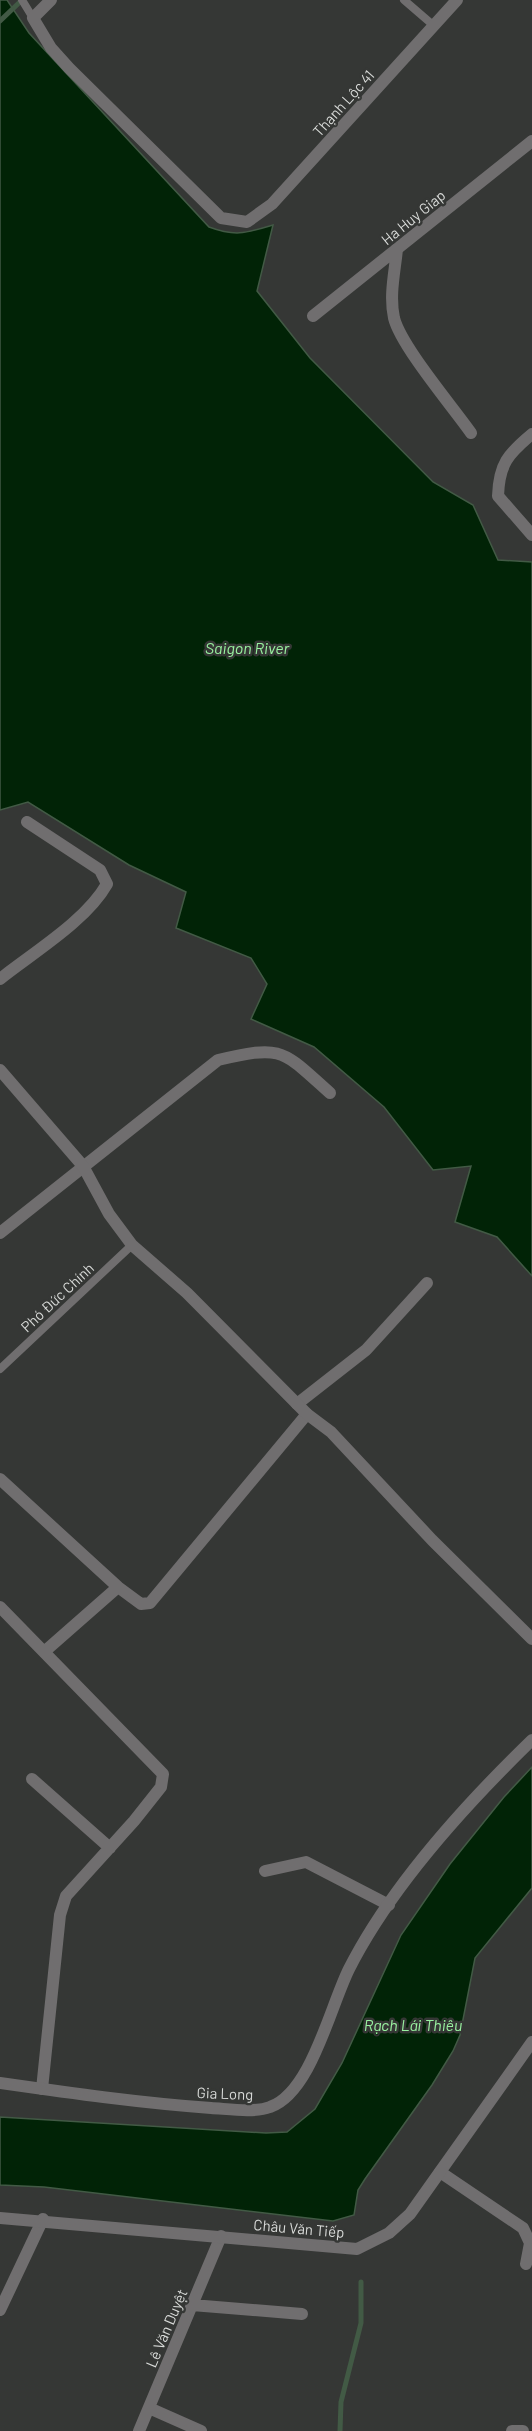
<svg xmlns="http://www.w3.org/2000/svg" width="532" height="2431" font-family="Barlow,sans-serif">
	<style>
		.water { fill: #012306; stroke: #425a45; stroke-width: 1.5 }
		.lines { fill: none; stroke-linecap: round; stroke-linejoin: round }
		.stream { stroke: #425a45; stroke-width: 5 }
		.service { stroke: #706e6f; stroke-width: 8 }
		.minor { stroke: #706e6f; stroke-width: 12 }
		.tertiary { stroke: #706e6f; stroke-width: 12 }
		.labels { text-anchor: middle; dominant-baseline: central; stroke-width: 5; stroke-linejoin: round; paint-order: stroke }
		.street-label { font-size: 15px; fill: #d8dad8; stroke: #353735 }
		.water-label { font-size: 16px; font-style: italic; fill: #99f2a0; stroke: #353735 }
	</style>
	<rect width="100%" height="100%" fill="#353735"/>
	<path class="water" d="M0,0H7L29,33L209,227C236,237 246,233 273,225L257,291L310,358L433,482L473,505L498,560L532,562V1276L497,1237L455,1222L471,1166L433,1170L384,1107L314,1047L251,1019L267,984L251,958L176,928L186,892L129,865L28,802L0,810Z
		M532,1767V1888L475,1958L460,2035L453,2051L432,2085L365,2179L358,2190L354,2215L333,2221L44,2187L0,2185V2117L266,2133L287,2132L315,2109L342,2063L401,1935L450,1864L504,1797Z"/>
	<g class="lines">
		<path class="stream" d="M0,21L22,0
			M340,2431L341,2402L361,2323V2282"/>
		<path class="service" d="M22,0L33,18
			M404,0L433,25
			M0,1369L132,1245"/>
		<path class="minor" d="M51,0L33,18L51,48L69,68L221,218L247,222L272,204L457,0
			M397,249C395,271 389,295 394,318C401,346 452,406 471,433
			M313,316L532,141
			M532,434C508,454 499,464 498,496L532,535
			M0,979C34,952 86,921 107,884L100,870L27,822
			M0,1233L218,1060C283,1045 281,1049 330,1093
			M297,1404L366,1350L427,1283
			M0,1479L118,1587L141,1604L150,1603L307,1414
			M0,1607L163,1774L161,1787L134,1821L66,1896L60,1915L42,2089
			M44,1652L118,1587
			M32,1779L110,1848
			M265,1871L306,1862L389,1905
			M440,2172L523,2228L530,2243L526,2264
			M192,2305L302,2314
			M0,2310L43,2219
			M149,2408L201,2431
			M139,2431L221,2236
			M512,2431H523"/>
		<path class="tertiary" d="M0,1070L83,1166L109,1214L132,1245L187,1293L307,1414L331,1432L432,1540L532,1639
			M0,2083C70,2093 141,2103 211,2108C229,2109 254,2113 270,2107C311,2093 330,2007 349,1969C390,1888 467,1803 532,1740
			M0,2218L357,2249L389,2233L410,2214L532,2042"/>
	</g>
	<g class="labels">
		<g class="street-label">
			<text transform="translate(343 103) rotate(-48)">Thạnh Lộc 41</text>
			<text transform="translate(413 217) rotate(-39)">Ha Huy Giap</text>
			<text transform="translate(57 1297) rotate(-43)">Phó Đức Chính</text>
			<text transform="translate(225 2093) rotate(2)">Gia Long</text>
			<text transform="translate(299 2228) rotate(5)">Châu Văn Tiếp</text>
			<text transform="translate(166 2328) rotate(-67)">Lê Văn Duyệt</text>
		</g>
		<g class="water-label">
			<text x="247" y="647">Saigon River</text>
			<text x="413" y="2024">Rạch Lái Thiêu</text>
		</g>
	</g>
</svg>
